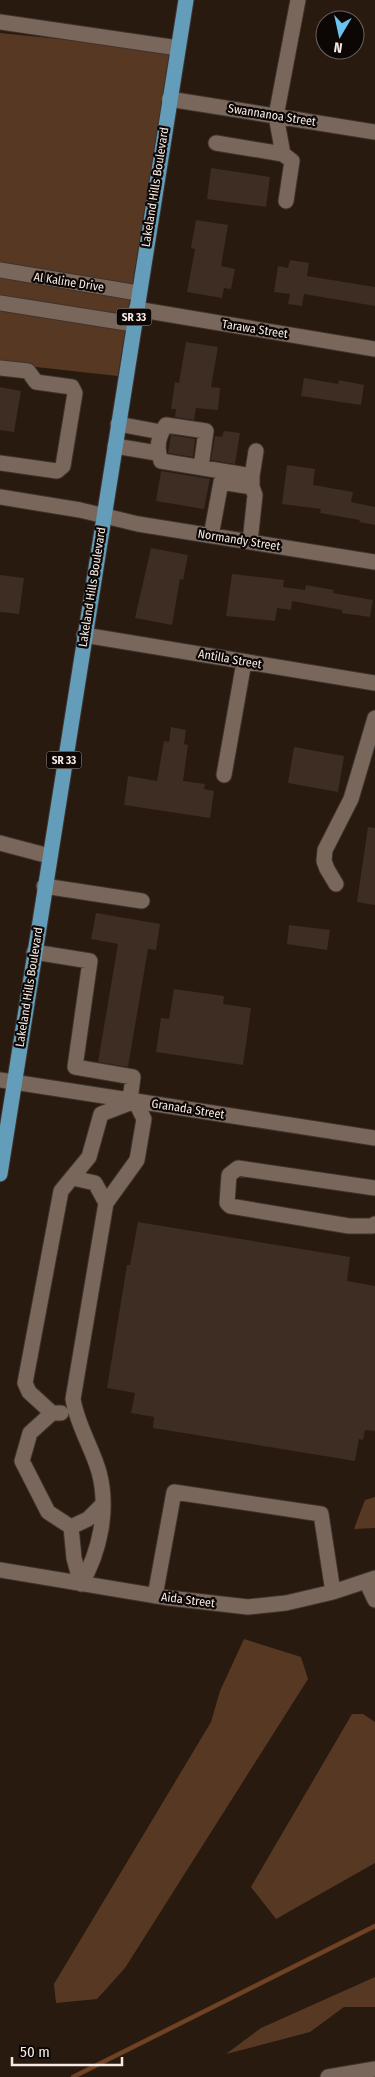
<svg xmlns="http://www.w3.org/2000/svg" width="375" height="2077" font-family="'Fira Sans Condensed',sans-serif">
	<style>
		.green { fill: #573823 }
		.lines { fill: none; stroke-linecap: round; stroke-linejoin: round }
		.stream { stroke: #6f4223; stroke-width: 4.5 }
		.building { fill: #3d2d23 }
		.minor-casing { stroke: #3f332e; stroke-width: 17 }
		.major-casing { stroke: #3f332e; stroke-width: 17 }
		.minor { stroke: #79675b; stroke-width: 15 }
		.major { stroke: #639db9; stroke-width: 15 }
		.labels { text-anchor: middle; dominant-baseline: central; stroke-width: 4.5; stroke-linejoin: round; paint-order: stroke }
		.shield { fill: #0c0604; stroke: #b0a6a1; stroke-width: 1 }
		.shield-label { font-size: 11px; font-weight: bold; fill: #f6ebe4 }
		.street-label { font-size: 12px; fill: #f6ebe4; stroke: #0c0604 }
	</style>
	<rect width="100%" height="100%" fill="#291a10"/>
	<path class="green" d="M0,33L170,50L118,376L0,363Z
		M375,1497V1528L354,1529L365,1500Z
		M244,1639L301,1657L308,1679L125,1968L97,1999L56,2003L54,1984L211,1722L220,1691Z
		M352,1714H363L375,1722V1863L276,1919L251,1887Z
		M375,1977V2007H344L310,2032L226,2054L261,2028Z"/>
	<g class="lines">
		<path class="stream" d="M73,2077L375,1926"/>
	</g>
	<path class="building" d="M211,168L270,177L266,207L207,199Z
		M196,220L228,225L221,266L235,269L231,289L224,288L222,298L187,292L195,249L191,248Z
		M290,260L309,263L307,276L375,287V306L304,294L302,306L288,304L290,294L274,292L278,266L288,268Z
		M186,342L218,347L211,387L220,388L218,410L196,408L194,420L175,417L176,409H171L175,382L179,383Z
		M304,378L338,384L339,380L364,385L361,405L301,396Z
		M0,387L21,391L14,432L0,430Z
		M224,431L240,433L235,464L211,460L215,436L222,437Z
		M171,435L195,439L193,457L168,453Z
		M287,465L315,469L313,485L353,492L351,502L375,507V525L359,522L360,520L320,513L321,509L282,504Z
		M161,471L210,479L204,509L156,501Z
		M151,548L188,555L183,580L180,579L172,625L135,618Z
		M232,574L284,580L283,587L305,590L306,585L334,590L333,593L373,600L370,617L342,613V610L292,601L291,610L277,608L275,621L226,616Z
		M0,575L24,578L19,614L0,612Z
		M171,727L186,730L184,744L188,745L183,781L205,784L204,789L214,791L210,818L124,805L128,776L157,781L164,741L169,742Z
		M294,747L344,756L338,792L288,783Z
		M368,827L375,828V905L357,902Z
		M96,913L160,924L156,950L148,949L128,1067L98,1062L118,944L91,939Z
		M289,925L330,930L327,950L287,944Z
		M174,989L224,996L223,1004L251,1008L243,1065L156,1052L161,1018L169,1019Z
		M138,1222L350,1257L347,1281L375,1286V1431L365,1430L363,1440L359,1439L355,1461L153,1428L154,1417L131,1413L135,1393L107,1388L127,1265H130Z"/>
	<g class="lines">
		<g class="minor-casing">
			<path id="minor" d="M0,22L178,48
				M169,99L375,132
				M216,143L283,154L292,161L286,201
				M283,154L276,116L298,0
				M0,270L138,293
				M0,303L133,324
				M136,309L375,349
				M0,368L28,371L36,382L72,387L75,393L63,466L57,471L0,463
				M118,424L161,432
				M115,446L157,453
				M201,467L206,431L166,425C158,436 156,449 161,461L252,476V487
				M252,476L256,451
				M0,497L80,510L138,524L375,562
				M211,536L221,482L252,487L255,495L250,542
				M84,635L375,683
				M224,775L244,662
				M0,843L49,856
				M336,884L327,869L324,861L325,850L351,799L375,718
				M44,886L142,901
				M34,952L90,961L75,1067L133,1077L130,1100
				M0,1080L375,1138
				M73,1178L95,1183L106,1203
				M375,1188L238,1168L229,1175L227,1203L230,1206L349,1226H372L375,1224
				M52,1413L29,1392L25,1383L61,1191L89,1157L101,1114L135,1101L144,1119L137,1160L106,1203L73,1399C77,1425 92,1447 99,1472C109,1509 100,1552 81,1584
				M61,1413H52L30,1433L22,1461L48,1512L71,1527L74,1558L81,1584
				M71,1527L88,1519L102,1505
				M0,1570L169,1598L248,1607L286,1603L333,1592L375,1578
				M366,1581L375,1600
				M155,1596L174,1492L321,1514L333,1592
				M328,2077L375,2069"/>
		</g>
		<g class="major-casing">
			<path id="major" d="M0,1174L186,0"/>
		</g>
		<use href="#minor" class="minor"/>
		<use href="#major" class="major"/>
	</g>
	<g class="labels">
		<g class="shield">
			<rect x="116.5" y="308.5" width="35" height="17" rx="4"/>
			<rect x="46.5" y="751.5" width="35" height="17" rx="4"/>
		</g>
		<g class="shield-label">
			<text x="134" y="317">SR 33</text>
			<text x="64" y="760">SR 33</text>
		</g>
		<g class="street-label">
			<text transform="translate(272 115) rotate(9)">Swannanoa Street</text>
			<text transform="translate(155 187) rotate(-81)">Lakeland Hills Boulevard</text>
			<text transform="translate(69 282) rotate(9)">Al Kaline Drive</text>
			<text transform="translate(255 329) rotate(9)">Tarawa Street</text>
			<text transform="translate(239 540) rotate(9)">Normandy Street</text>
			<text transform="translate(92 587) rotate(-81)">Lakeland Hills Boulevard</text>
			<text transform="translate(230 659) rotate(10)">Antilla Street</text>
			<text transform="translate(29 987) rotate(-81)">Lakeland Hills Boulevard</text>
			<text transform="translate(188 1109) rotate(9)">Granada Street</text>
			<text transform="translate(188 1600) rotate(7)">Aida Street</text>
		</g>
	</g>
	<g transform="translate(340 35) rotate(189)"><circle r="24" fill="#0c0604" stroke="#6a625e"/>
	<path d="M0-4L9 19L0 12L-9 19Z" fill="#6bc3f2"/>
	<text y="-8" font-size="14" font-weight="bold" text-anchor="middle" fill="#f6ebe4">N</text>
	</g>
	<path d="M12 2057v8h110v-8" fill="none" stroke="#f6ebe4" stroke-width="2.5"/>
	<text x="20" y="2057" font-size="15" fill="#f6ebe4" stroke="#0c0604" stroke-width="4" paint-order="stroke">50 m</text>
</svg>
